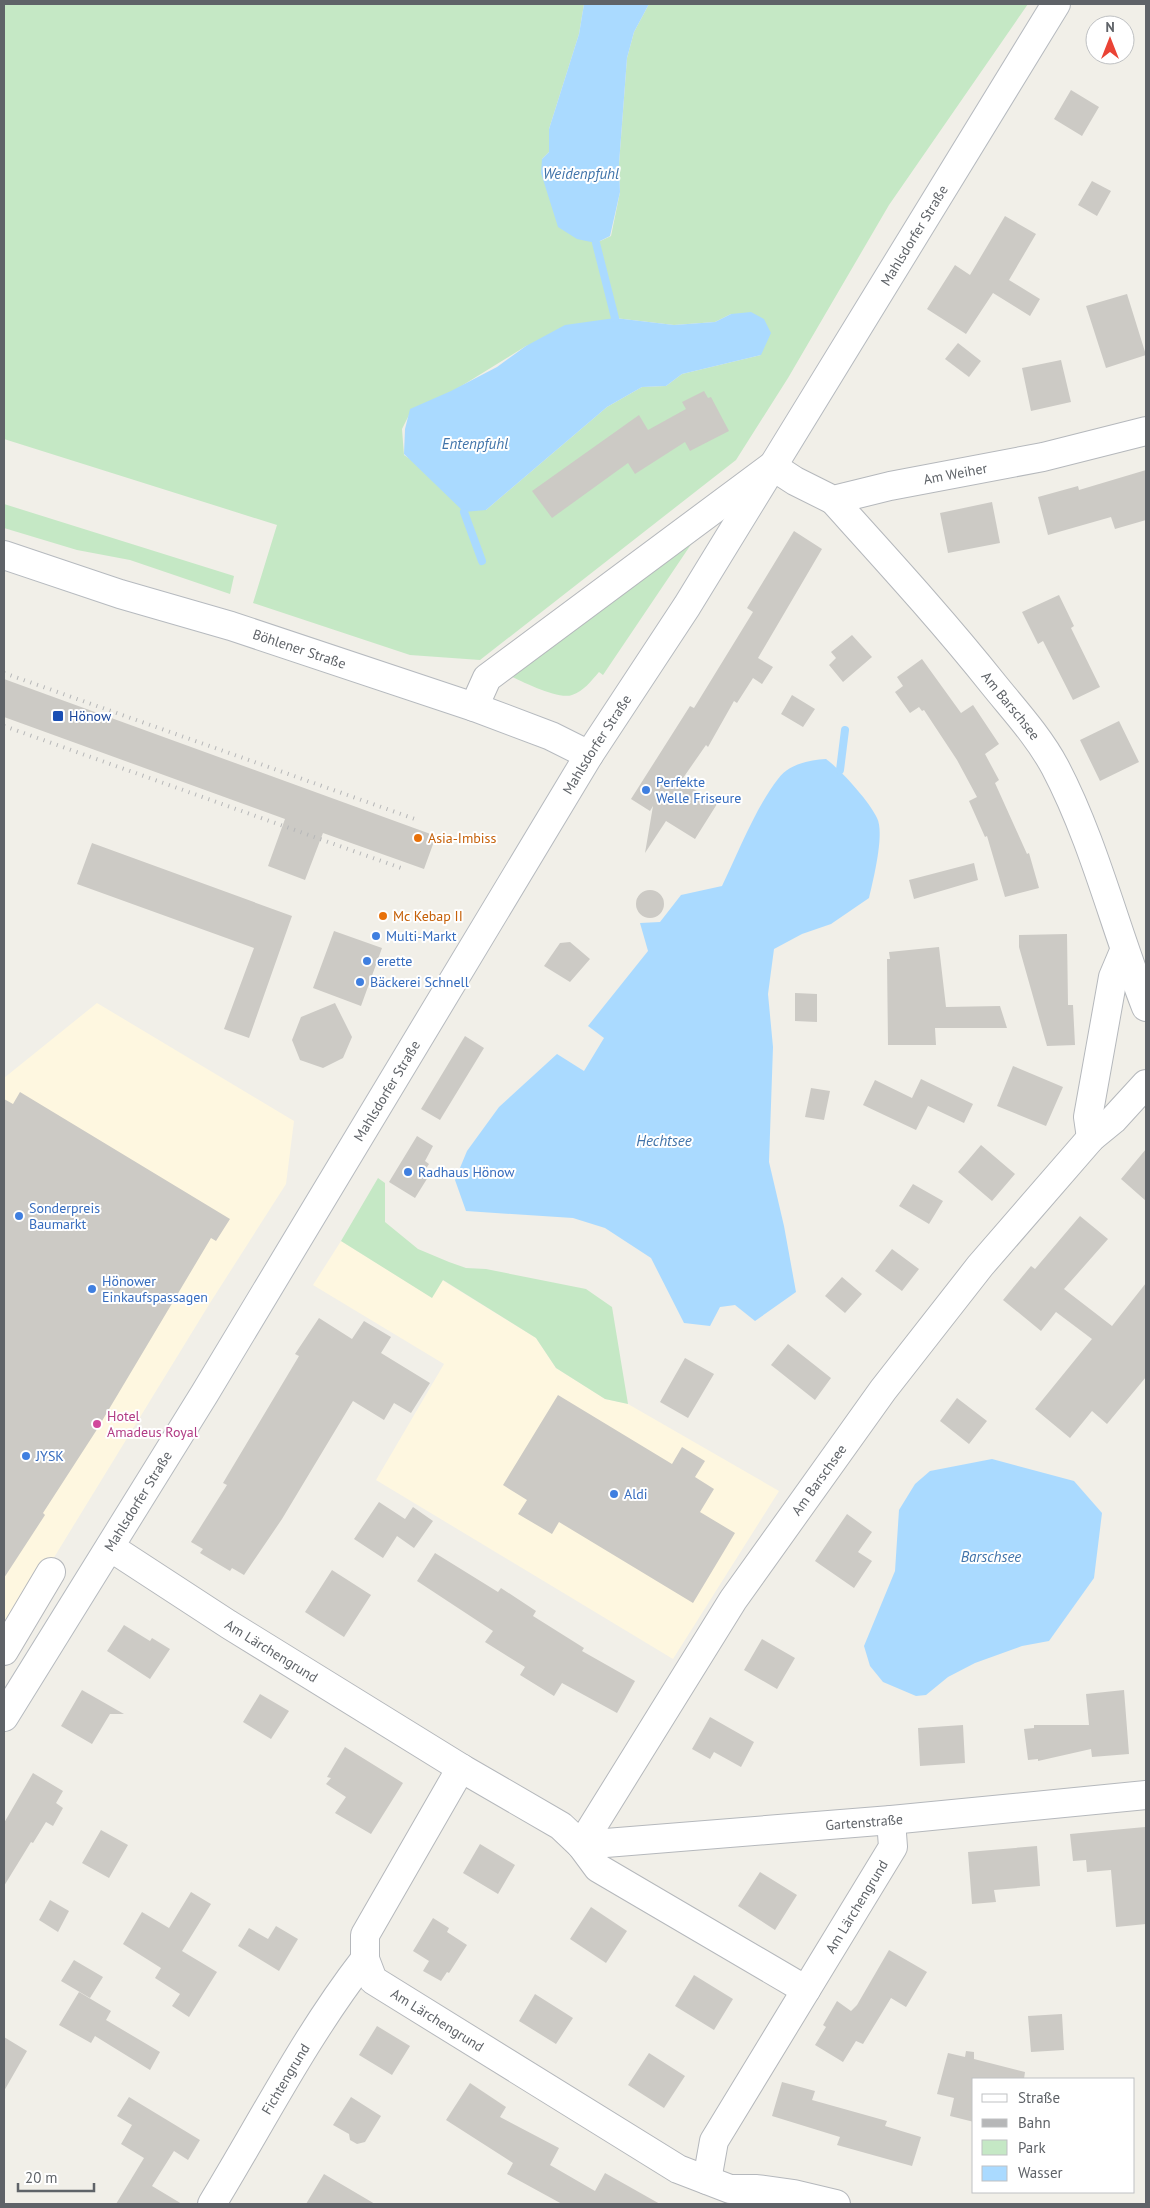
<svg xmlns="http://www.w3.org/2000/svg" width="1150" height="2208" font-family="'PT Sans',sans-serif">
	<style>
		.commercial { fill: #fef7e0 }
		.green { fill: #c5e8c5; fill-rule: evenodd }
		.water { fill: #aadaff }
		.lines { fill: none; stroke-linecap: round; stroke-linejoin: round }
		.stream { stroke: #aadaff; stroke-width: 8 }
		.building { fill: #cccac5 }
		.street-casing { stroke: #b5b8bc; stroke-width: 30 }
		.secondary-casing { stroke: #b6babf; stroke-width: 30 }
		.street { stroke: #fff; stroke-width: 28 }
		.secondary { stroke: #fff; stroke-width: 28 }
		.rail { stroke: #b6b7b8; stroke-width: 4; stroke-dasharray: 1 6; stroke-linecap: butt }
		.transit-dot { fill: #1a4fb4; stroke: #fff; stroke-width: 2 }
		.shop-dot { fill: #3f7fe0; stroke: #fff; stroke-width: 2 }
		.food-dot { fill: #e8710a; stroke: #fff; stroke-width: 2 }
		.hotel-dot { fill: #d1479c; stroke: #fff; stroke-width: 2 }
		.labels { text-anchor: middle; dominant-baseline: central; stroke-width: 4; stroke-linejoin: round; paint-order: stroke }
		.street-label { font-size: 14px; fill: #5f6368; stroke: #fff }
		.transit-label { font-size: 14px; fill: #164399; stroke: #fff; text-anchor: start }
		.shop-label { font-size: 14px; fill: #366cbe; stroke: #fff; text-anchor: start }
		.food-label { font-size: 14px; fill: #c56008; stroke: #fff; text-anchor: start }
		.hotel-label { font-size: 14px; fill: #b23c85; stroke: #fff; text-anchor: start }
		.water-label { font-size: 15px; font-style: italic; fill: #4174aa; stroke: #fff }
	</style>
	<rect width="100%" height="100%" fill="#f1efe8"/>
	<path class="commercial" d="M97,1003L294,1121L286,1184L210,1303L4,1639V1078Z
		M341,1241L431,1297L442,1280L536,1338L556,1368L605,1399L628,1404L779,1491L673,1659L376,1480L444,1364L313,1285Z"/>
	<path class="green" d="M4,4H584L579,34L549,129V152L542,159L596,243L611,236L620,192L619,164L627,58L634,32L649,4H1028L889,205L788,378L736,460L480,660L410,655L253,603L277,525L4,439ZM731,314L761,355L682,374L666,386L642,387L607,407L486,510L404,455L402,429L412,409L450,393L526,346L615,318L674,325L715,322Z
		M4,504L234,576L230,594L130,560L77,550L4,528Z
		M694,540L603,675L599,672C591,681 584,691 572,695C559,700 523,682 510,676Z
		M378,1178L385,1183V1222L418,1249L449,1262L466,1268L486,1269L586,1289L612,1307L628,1404L605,1399L556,1368L536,1338L443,1280L432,1298L341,1241Z"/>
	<path class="water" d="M584,4H649L634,32L627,58L619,164L620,192L610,236L596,243L577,239L558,227L541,173L542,159L549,152V129L579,34Z
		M751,312L764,319L771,333L761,355L682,374L666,386L642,387L607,407L486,510L464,512L404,454L405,429L410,409L451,391L497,367L526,346L565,325L615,318L674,325L715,322L731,314Z
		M826,759C840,769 870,802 877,818C885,833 873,881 869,898L831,924L802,934L774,949L768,994L773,1047L769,1162L784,1226L796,1292L755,1321L735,1305L720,1307L710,1326L684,1323L651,1258L605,1228L573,1218L466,1211L455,1180L467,1151L499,1107L557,1054L584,1071L604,1038L588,1026L648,951L640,923L660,922L681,895L722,886C738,853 756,807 778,779C789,764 809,760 826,759Z
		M992,1459L1074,1481L1102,1513L1094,1578L1049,1641L1022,1646L975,1663L948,1677L926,1695L916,1696L883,1682L870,1666L864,1646L895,1571L899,1510L915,1484L930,1471Z"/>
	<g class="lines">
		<path class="stream" d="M596,243L615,318
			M464,512L482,561
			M840,770L845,730"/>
	</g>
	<path class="building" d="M1071,90L1099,107L1082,136L1054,119Z
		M1092,181L1111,191L1097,216L1078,205Z
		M1005,216L1036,234L1009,280L1040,299L1030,316L993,293L966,334L927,309L955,265L970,275Z
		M1127,294L1146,355L1106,368L1086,306Z
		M958,343L981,361L969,377L945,359Z
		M1061,360L1071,402L1031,411L1022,368Z
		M704,391L708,398L711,397L729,431L690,451L685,442L635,474L628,463L552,518L532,491L639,415L648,430L686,409L682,402Z
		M1146,470V520L1115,529L1111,517L1048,535L1038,497L1078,486L1079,490Z
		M992,502L1000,543L948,553L940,513Z
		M794,531L822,549L758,658L773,667L762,684L753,678L737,703L734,701L708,747L706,745L681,781L717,804L695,839L666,821L645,853L653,806L650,811L631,799L690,706L694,708L753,612L747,608Z
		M1059,595L1074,626L1071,628L1100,687L1073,700L1043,641L1038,644L1022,612Z
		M852,635L872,657L843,682L829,665L836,658L831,652Z
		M922,659L961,713L973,705L999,744L985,754L999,780L995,783L1027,854L1029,853L1039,888L1005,897L987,836L985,837L969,801L977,797L957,760L924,710L922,711L919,707L910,713L895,692L903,686L897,677Z
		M4,679L436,836L424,869L323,833L305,880L268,866L285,819L4,717Z
		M792,695L815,709L803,727L781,714Z
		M1119,721L1139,762L1100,781L1080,740Z
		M92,843L292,916L249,1038L224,1029L254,948L77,884Z
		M974,863L978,880L914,899L909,880Z
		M636 904a14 14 0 1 1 28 0a14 14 0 1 1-28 0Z
		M334,931L382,948L361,1006L313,988Z
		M1067,934L1068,1005H1073L1075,1045L1047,1046L1019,947V935Z
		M570,942L590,959L570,982L544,966L560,943Z
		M939,947L946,1007L1000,1006L1007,1028H935L936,1045H888L887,959H890L889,952Z
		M795,993L817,994V1022L795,1021Z
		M335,1003L352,1037L343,1058L323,1068L300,1060L292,1040L301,1017Z
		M465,1036L484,1048L440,1120L421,1109Z
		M1013,1066L1063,1087L1046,1126L997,1106Z
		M921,1079L973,1104L964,1123L926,1105L928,1106L916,1130L863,1105L875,1080L912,1098Z
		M811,1088L830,1091L824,1120L805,1117Z
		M20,1092L230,1219L216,1241L211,1238L96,1431L43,1513L45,1515L4,1578V1099L13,1104Z
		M417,1136L433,1146L425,1161L429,1164L425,1170L430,1174L415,1198L389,1182Z
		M981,1145L1015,1174L992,1201L958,1172Z
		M1146,1149V1201L1121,1179Z
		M913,1184L943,1201L929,1224L899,1206Z
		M1080,1216L1108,1239L1064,1289L1112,1326L1146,1283V1377L1107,1424L1092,1411L1070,1438L1035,1409L1092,1339L1056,1312L1041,1331L1003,1300L1031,1266L1035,1269Z
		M892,1249L919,1269L902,1291L875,1271Z
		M842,1277L862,1294L845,1313L825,1296Z
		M319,1318L352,1339L364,1321L391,1337L381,1353L430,1383L411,1413L394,1403L384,1420L353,1401L282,1519L244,1575L232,1568L230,1571L200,1553L203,1549L191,1542L227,1485L223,1483L299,1356L295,1354Z
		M788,1344L831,1378L815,1400L771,1365Z
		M685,1358L714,1374L688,1418L660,1402Z
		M558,1395L672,1464L682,1447L705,1461L695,1477L714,1489L700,1512L735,1533L693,1603L559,1522L552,1534L518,1514L527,1500L503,1485Z
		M957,1398L987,1421L969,1444L940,1421Z
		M379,1502L405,1519L413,1507L433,1521L414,1548L397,1536L383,1558L354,1539Z
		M847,1514L872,1532L858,1552L872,1561L854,1588L815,1561Z
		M435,1553L498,1592L501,1588L536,1611L533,1616L584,1648L582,1651L635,1681L617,1713L562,1683L554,1696L520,1675L525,1667L485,1642L493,1631L417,1581Z
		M332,1570L371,1595L344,1637L305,1612Z
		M124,1625L150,1641L152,1638L170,1649L150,1679L107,1651Z
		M762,1639L795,1658L777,1689L744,1670Z
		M82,1690L124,1714H110L92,1744L61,1726Z
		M1124,1690L1129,1754L1092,1757L1091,1749L1038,1761V1759L1028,1760L1024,1729L1034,1728V1725H1089L1086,1694Z
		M260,1694L289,1711L271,1739L243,1722Z
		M710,1717L754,1742L741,1767L714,1752L710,1759L692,1749Z
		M963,1725L965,1763L920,1766L918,1728Z
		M345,1747L403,1783L371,1834L335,1813L346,1797L326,1784L331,1778L327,1777Z
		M33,1773L63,1791L56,1803L63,1808L53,1826L46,1822L33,1843L31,1842L4,1886V1823Z
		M1145,1827L1146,1924L1116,1927L1111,1870L1087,1872L1086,1860L1073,1861L1070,1834Z
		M101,1830L128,1845L109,1878L82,1863Z
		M480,1844L515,1865L498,1894L463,1873Z
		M1037,1846L1040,1886L994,1890L996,1902L972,1904L968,1852Z
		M760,1872L797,1895L775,1930L738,1906Z
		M191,1892L211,1904L182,1951L217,1972L189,2017L172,2006L180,1994L155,1978L161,1968L123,1944L142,1912L169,1928Z
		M50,1900L69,1911L58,1932L39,1920Z
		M591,1907L627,1931L606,1963L570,1939Z
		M433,1918L449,1928L447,1932L467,1945L449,1973L447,1972L441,1981L423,1971L429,1961L413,1951Z
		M276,1926L298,1939L279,1971L238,1946L249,1928L268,1939Z
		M889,1950L927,1972L906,2007L891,1998L863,2044L856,2041L843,2062L815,2045L826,2027L823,2025L837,2001L851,2011L857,2005Z
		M74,1960L103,1977L90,1998L61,1981Z
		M694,1975L733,1999L714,2030L675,2006Z
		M79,1992L111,2011L106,2020L160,2052L150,2070L95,2036L91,2043L59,2025Z
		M535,1994L573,2018L556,2044L519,2021Z
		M1062,2014L1064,2050L1031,2052L1028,2016Z
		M377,2026L410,2046L392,2075L359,2055Z
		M4,2037L27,2051L4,2091Z
		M966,2051L974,2052V2059L1025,2072L1024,2079H974V2122L950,2116L954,2098L937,2094L948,2053L965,2057Z
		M649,2053L685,2076L664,2108L628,2085Z
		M782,2082L815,2091L812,2100L887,2121L885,2126L921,2137L912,2166L837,2145L840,2137L772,2116Z
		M470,2083L506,2107L500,2117L559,2148L550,2165L595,2191L605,2173L660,2204H562L507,2174L513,2163L446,2120Z
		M129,2097L200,2140L188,2160L174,2151L152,2186L182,2204H116L144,2158L121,2144L132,2125L117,2116Z
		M351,2097L381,2116L365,2142L357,2144L350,2140L349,2134L333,2125Z
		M324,2174L375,2204H306Z"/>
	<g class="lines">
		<g class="street-casing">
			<g id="street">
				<path id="s1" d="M833,500C888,561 943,621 994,685C1015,711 1039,737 1055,767C1094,841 1115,929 1146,1007"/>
				<path id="s2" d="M474,707L487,678L772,466L795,481L833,500L890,486L1043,457L1146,431"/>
				<path d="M1091,1138L1088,1117L1113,977L1124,951"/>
				<path id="s3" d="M110,1547L228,1624L461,1768L561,1826L581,1845L598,1868L806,1990"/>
				<path d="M4,1651L51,1572"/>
				<path id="s4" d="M461,1768L365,1935V1959L373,1980L678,2169L730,2189H757L794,2194L836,2204"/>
				<path id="s5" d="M581,1845L733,1600L883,1390L980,1266L1091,1138L1113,1120L1146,1084"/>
				<path id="s6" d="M581,1845L891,1820L1146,1795"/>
				<path id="s7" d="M707,2180L714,2141L893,1847L891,1820"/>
				<path id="s8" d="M212,2204C262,2122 306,2035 365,1959"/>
			</g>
		</g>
		<g class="secondary-casing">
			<g id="secondary">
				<path id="s9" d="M4,555L120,594L231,626L474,707L551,736L589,755"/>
				<path id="s10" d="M4,1717L205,1393L589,755L687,606L1056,4"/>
			</g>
		</g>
		<use href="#street" class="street"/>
		<use href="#secondary" class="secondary"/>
		<path class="rail" d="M4,673L415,819
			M4,726L401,868"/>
	</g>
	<rect class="transit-dot" x="52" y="710" width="12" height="12" rx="2.5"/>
	<g class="shop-dot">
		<circle cx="646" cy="790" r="5"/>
		<circle cx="376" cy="936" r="5"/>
		<circle cx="367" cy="961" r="5"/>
		<circle cx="360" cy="982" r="5"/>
		<circle cx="408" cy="1172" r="5"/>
		<circle cx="19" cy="1216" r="5"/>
		<circle cx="92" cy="1289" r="5"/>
		<circle cx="26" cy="1456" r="5"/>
		<circle cx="614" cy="1494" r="5"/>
	</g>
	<g class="food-dot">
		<circle cx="418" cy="838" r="5"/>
		<circle cx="383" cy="916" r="5"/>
	</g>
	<circle class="hotel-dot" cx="97" cy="1424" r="5"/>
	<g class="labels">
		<g class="street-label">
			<text stroke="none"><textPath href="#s10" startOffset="1739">Mahlsdorfer Straße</textPath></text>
			<text stroke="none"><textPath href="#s2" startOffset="582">Am Weiher</textPath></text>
			<text stroke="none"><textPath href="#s9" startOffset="310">Böhlener Straße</textPath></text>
			<text stroke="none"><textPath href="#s1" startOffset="272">Am Barschsee</textPath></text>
			<text stroke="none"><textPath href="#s10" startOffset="1139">Mahlsdorfer Straße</textPath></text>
			<text stroke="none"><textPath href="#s10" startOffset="734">Mahlsdorfer Straße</textPath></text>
			<text stroke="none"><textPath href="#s5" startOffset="436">Am Barschsee</textPath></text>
			<text stroke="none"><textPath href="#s10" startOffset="254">Mahlsdorfer Straße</textPath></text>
			<text stroke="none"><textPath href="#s3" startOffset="192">Am Lärchengrund</textPath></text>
			<text stroke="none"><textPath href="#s6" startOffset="284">Gartenstraße</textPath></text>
			<text stroke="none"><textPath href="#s7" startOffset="314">Am Lärchengrund</textPath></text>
			<text stroke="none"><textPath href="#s4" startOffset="315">Am Lärchengrund</textPath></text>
			<text stroke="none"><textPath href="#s8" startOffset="145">Fichtengrund</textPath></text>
		</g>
		<g class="transit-label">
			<text x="69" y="716">Hönow</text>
		</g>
		<g class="shop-label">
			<text x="656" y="782">Perfekte<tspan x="656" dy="16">Welle Friseure</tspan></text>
			<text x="386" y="936">Multi-Markt</text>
			<text x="377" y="961">erette</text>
			<text x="370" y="982">Bäckerei Schnell</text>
			<text x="418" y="1172">Radhaus Hönow</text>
			<text x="29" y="1208">Sonderpreis<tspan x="29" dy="16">Baumarkt</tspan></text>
			<text x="102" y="1281">Hönower<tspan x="102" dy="16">Einkaufspassagen</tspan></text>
			<text x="36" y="1456">JYSK</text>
			<text x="624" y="1494">Aldi</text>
		</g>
		<g class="food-label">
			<text x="428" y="838">Asia-Imbiss</text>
			<text x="393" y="916">Mc Kebap II</text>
		</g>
		<g class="hotel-label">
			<text x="107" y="1416">Hotel<tspan x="107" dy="16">Amadeus Royal</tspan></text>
		</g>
		<g class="water-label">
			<text x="581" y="173">Weidenpfuhl</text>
			<text x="475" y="443">Entenpfuhl</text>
			<text x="664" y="1140">Hechtsee</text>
			<text x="991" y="1556">Barschsee</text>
		</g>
	</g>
	<rect width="1150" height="2208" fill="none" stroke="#5f6368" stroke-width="10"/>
	<rect x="972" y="2078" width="162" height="115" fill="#ffffff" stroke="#bfc1c3"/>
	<rect x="982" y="2094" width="25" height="8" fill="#ffffff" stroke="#bfc1c3"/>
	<text x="1018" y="2103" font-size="15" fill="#5f6368">Straße</text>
	<rect x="982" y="2119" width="25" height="8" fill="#b6b7b8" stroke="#bfc1c3"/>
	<text x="1018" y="2128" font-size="15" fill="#5f6368">Bahn</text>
	<rect x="982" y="2140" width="25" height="15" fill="#c5e8c5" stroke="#bfc1c3"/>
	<text x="1018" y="2153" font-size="15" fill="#5f6368">Park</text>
	<rect x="982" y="2166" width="25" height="15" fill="#aadaff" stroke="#bfc1c3"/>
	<text x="1018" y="2178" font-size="15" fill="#5f6368">Wasser</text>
	<g transform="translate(1110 40)"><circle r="24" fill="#ffffff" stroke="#bfc1c3"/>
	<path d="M0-4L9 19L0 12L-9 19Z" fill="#ea4335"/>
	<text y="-8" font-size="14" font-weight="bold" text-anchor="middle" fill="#5f6368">N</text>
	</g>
	<path d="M18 2183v8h76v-8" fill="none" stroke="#5f6368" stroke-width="2.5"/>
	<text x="25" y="2183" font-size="15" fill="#5f6368" stroke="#ffffff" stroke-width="4" paint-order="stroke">20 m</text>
</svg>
